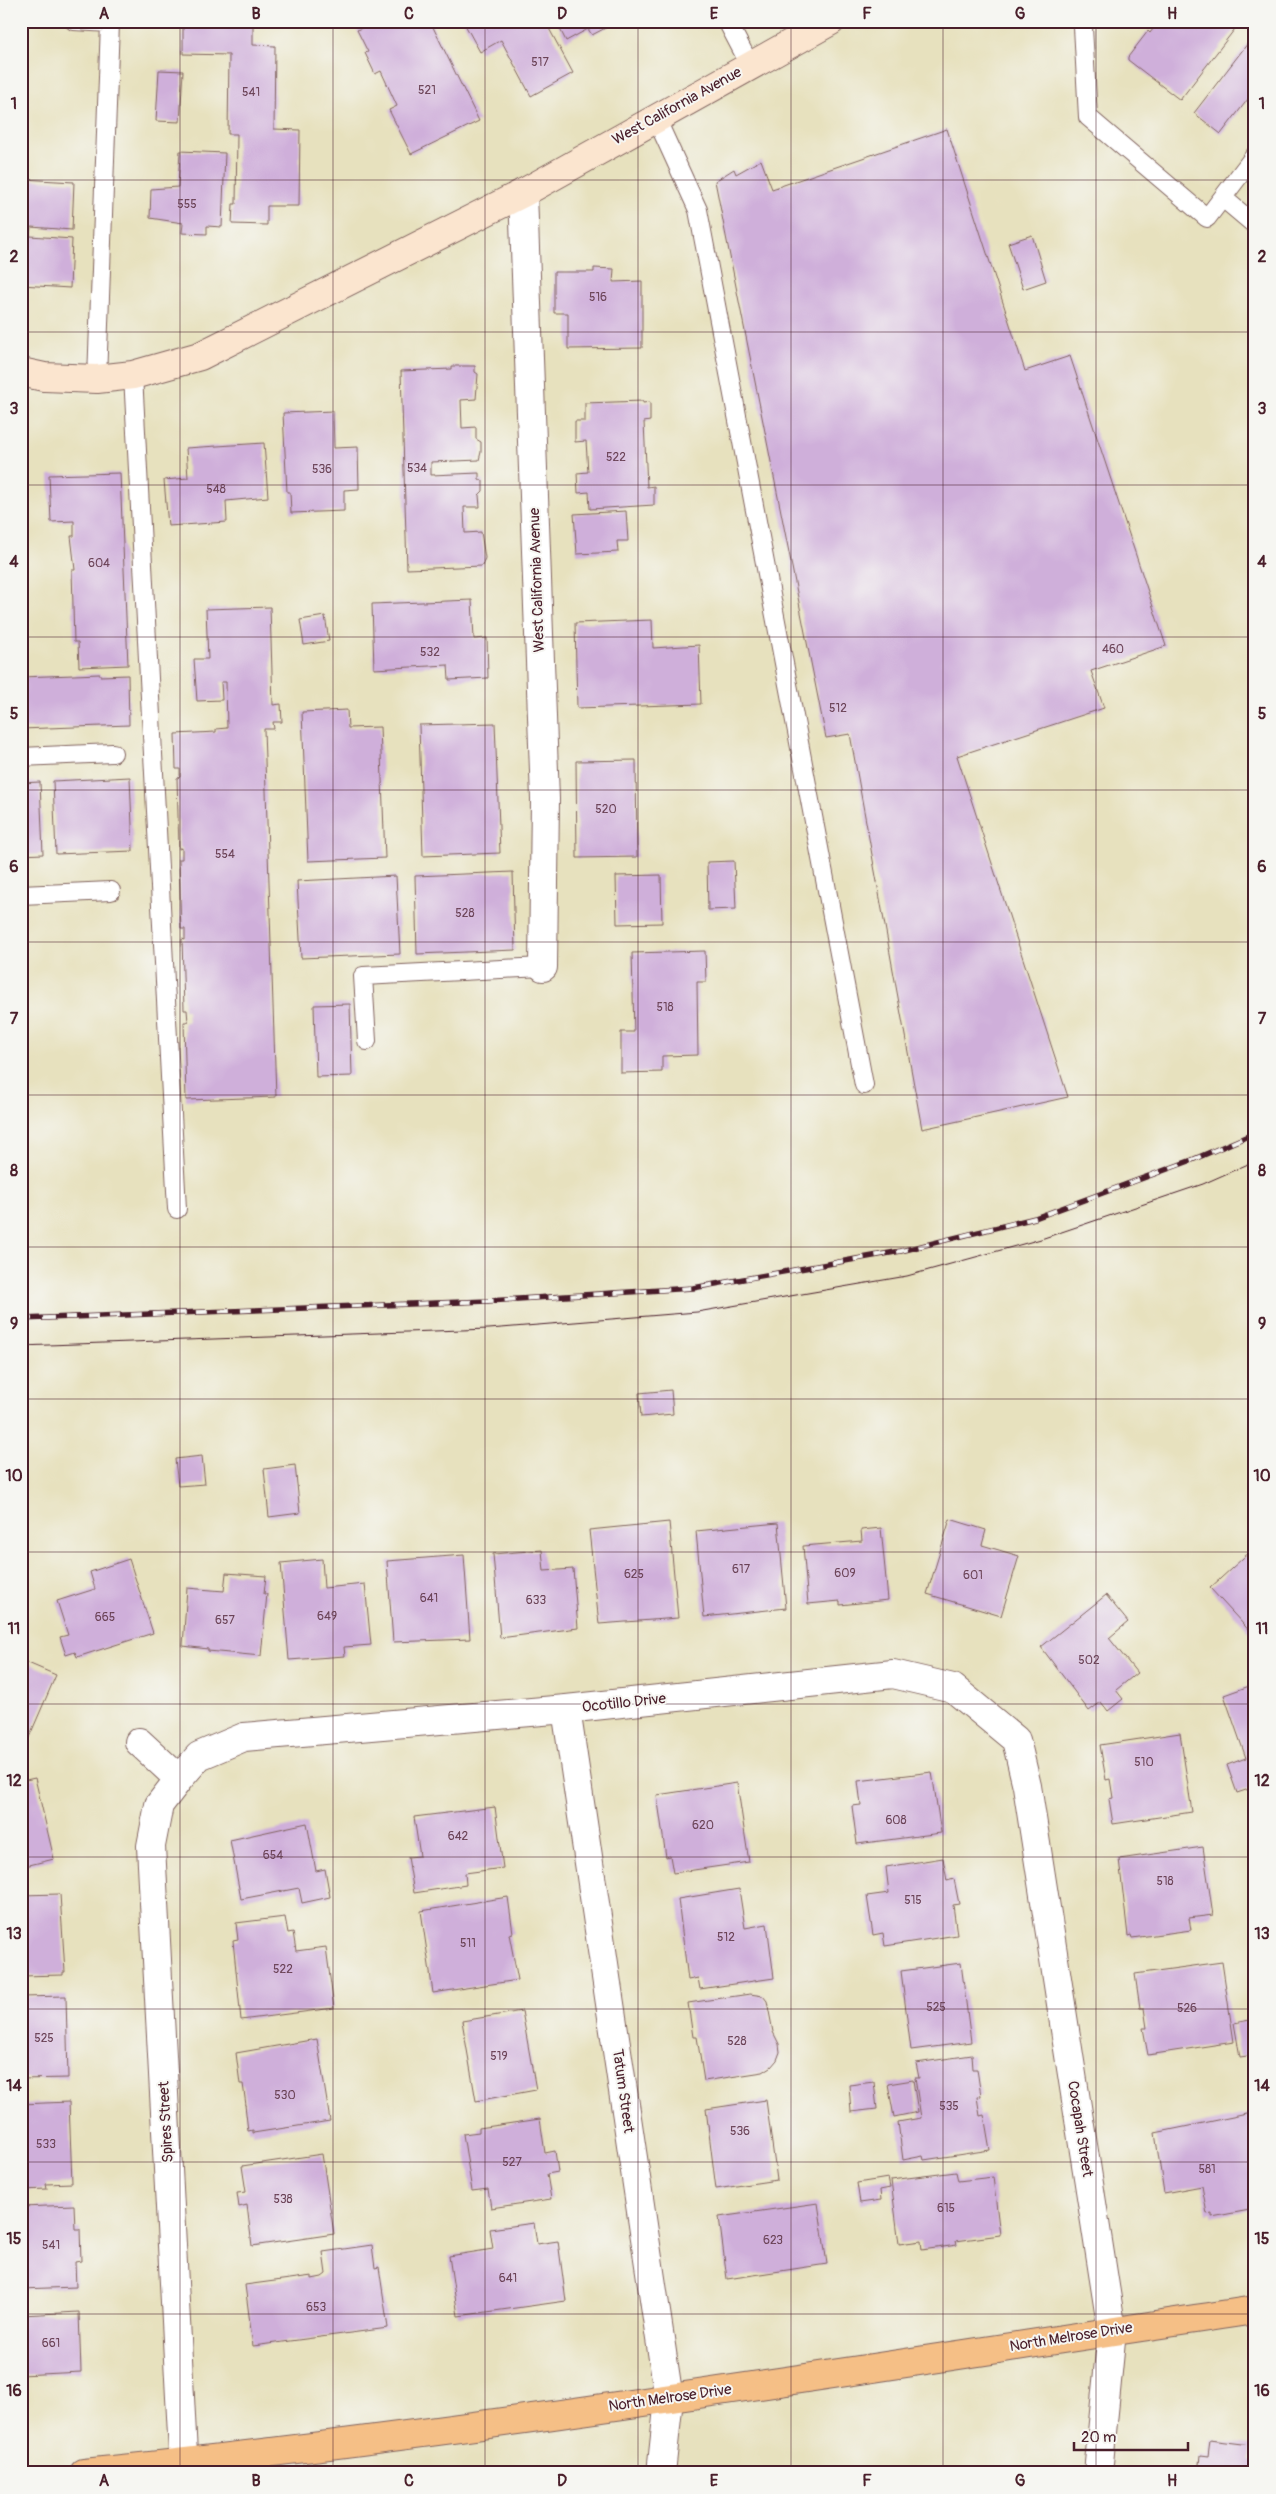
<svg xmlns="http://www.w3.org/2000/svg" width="1276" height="2494" font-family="Pangolin,sans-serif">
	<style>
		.building { fill: #cfafda }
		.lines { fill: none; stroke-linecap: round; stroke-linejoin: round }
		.lane-casing { stroke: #81635e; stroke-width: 20 }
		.street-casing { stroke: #81635e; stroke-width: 30 }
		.secondary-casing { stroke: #81635e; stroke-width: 30 }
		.primary-casing { stroke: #81635e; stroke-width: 30 }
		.lane { stroke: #fff; stroke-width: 18 }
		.street { stroke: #fff; stroke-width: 28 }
		.secondary { stroke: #fbe5cf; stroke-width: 28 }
		.primary { stroke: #f5bf86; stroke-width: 28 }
		.tram { stroke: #4a1f2b; stroke-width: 1 }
		.rail-casing { stroke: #4a1f2b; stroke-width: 5.5 }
		.rail { stroke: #f6f6f2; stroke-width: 4; stroke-dasharray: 11; stroke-linecap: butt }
		.grid { fill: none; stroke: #4a1f2b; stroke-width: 1; stroke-opacity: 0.55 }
		.labels { text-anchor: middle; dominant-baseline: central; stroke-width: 4; stroke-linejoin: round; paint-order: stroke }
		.number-label { font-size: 12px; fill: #6b4357 }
		.street-label { font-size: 15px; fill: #4a1f2b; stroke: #f6f6f2 }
		.neatline { fill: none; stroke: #4a1f2b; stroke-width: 2 }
		.grid-label { font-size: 16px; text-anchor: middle; font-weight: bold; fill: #4a1f2b }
	</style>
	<rect width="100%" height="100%" fill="#f6f6f2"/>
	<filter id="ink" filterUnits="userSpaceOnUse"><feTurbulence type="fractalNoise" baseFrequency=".02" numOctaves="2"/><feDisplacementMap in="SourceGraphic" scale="10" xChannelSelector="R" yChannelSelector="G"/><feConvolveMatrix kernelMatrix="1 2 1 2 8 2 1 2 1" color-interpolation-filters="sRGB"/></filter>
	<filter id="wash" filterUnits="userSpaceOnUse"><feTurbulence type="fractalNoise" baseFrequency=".0096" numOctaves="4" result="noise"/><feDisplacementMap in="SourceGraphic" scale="20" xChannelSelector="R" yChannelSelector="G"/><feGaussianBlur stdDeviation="1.12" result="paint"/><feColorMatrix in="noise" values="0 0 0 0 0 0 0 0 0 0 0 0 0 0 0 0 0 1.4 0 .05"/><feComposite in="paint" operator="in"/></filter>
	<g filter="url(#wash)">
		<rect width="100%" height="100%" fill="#e7e1be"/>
		<g id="blocks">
			<path class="building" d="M183,21H253V45L275,46L274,129L300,130L299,206H267V225L232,224L233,204H236L237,134H228L229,55L183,54Z
				M376,21H430L479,121L411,154L389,110L397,106L381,71L375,74L365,53L368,52L357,30Z
				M463,21H545L573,73L531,96L501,40L480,52Z
				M556,21H611L613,24L592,35L588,29L566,41Z
				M1159,21H1241L1180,100L1128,60V57L1148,31L1150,33Z
				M1255,34V90L1221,134L1194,113Z
				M159,70L183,71L180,122L156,121Z
				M947,129L1025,371L1070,356L1166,646L1091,671L1104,708L957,756L1068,1097L922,1129L850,734L826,738L715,181L734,169L736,174L761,160L772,189Z
				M180,151L225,153L222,227L207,226V234L182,233L183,223L150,218L151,189L178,187Z
				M21,179L74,182L72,230L31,227L30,236L72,239L70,288L21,285Z
				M1032,235L1046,281L1023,289L1008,243Z
				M594,268L614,269L613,282L642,281V348L568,349V313H554V272H594Z
				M452,366H475V372L478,374L476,399L461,400L462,428L476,427V439L481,442V452L479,460L431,462V475L479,473V479L483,481V491L479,495L480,507H464L465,533L481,532L485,558L482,566L407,569L401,371L452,369Z
				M643,401V403L650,402V421L644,422L647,487L654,486V505L590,509L589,492L578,493L577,473L588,472L586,441L575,442V421H585V403Z
				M333,411L334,448L358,447L359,489L344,490V511L291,513L290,492H287L283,413Z
				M264,443L268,497L226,501L227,522L168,526L164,480L188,478L186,448Z
				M120,473L128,665L79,667L78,642H74L72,570H75L71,536H74V521L51,522L49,475Z
				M626,511L628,541H617L618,552L577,554L574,514Z
				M472,600L474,639L487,638L488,678L449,680L448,665L374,669L372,604Z
				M270,607L273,705L281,704L282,722H273L274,729H264L276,1097L186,1100L184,1022H188L187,1010H184L182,939L185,940V929H181L179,859H182V848L179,849L177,778L180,777V769H176L175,734L216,732V729L227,728L226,682H221L222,700L197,701L194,659H208L206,609Z
				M325,616L329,641L304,645L300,620Z
				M652,620L653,648L699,645L701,704L577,708L575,623Z
				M100,674V676L128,675L129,725L21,729V677Z
				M347,710L348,728L380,727L385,858L308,861L302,712Z
				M495,723L500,853L423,856L419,725Z
				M636,760L637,857L577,858L576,761Z
				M130,777L133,851L56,854L53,781Z
				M40,782L43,854L21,855V783Z
				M734,861L736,909L708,910L707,862Z
				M513,872L515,950L417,954L415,876Z
				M661,875L662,923L617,924L616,876Z
				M396,876L400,954L301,958L297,881Z
				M705,951L706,982H697L698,1055L662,1056V1072L621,1073V1032H634L632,953Z
				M350,1004L352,1076L316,1077L314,1005Z
				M671,1390L673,1414L641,1417L639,1393Z
				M202,1456L205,1484L178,1486L175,1459Z
				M295,1465L300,1513L269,1517L264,1469Z
				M950,1519L986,1530L982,1545L1019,1556L1001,1616L927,1594Z
				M669,1522L678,1618L599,1624L589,1530Z
				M778,1523L786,1608L704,1617L696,1531Z
				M881,1528L888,1600L840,1605V1601L808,1604L803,1546L862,1541L861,1530Z
				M1253,1549L1255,1551V1637L1210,1588Z
				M542,1550L544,1571L573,1569L578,1628L500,1638L493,1554Z
				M464,1555L470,1639L393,1642L387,1561Z
				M129,1559L153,1633L77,1657L75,1652L66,1655L60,1637L68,1635L57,1601L95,1589L90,1572Z
				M322,1559L324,1588L365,1584L371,1645L344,1647L345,1656L289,1660L281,1563Z
				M226,1573L266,1576L264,1594H267L261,1656L208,1651V1649L183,1646L187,1588L224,1591Z
				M1106,1595L1128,1622L1109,1638L1137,1673L1116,1690L1123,1699L1108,1711L1101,1702L1089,1711L1041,1647Z
				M21,1660L56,1675L24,1749L21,1748Z
				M1255,1684V1787L1237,1793L1227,1765L1246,1758L1224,1695Z
				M1180,1733L1192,1812L1113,1824L1109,1799L1113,1798L1110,1779L1106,1780L1100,1745Z
				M932,1772L941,1833L857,1844L852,1806L861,1805L858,1781Z
				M35,1778L54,1859L21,1867V1781Z
				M737,1783L749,1862L673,1873L670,1856L666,1857L657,1795Z
				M495,1807L503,1868L465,1873L466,1885L414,1893L408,1857L420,1856L414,1817Z
				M307,1823L316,1871L325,1869L330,1897L302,1903L299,1888L241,1899L230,1840Z
				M1203,1847L1213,1915L1189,1918L1191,1930L1132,1938L1131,1935L1128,1936L1119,1859Z
				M943,1858L947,1881L954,1879L959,1904L953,1905L957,1935L885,1946L883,1933L873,1935L867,1896L889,1893L886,1867Z
				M739,1889L745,1928L767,1924L774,1978L700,1989L698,1978L688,1980L678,1899Z
				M60,1894L65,1972H63V1975L21,1976V1895Z
				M508,1897L513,1933L509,1934L518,1980L433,1993L421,1911Z
				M285,1917L288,1933L293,1932L296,1951L326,1947L334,2008L241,2020L233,1941L238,1940L236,1923Z
				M1222,1962L1234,2042L1148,2055L1143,2028H1147L1144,2008H1140L1135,1974Z
				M961,1963L971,2042L911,2050L901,1971Z
				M750,1994L763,1996L767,2001L773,2032L779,2044L780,2052L777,2060L771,2067L763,2072L704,2081L697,2037H693L688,2003Z
				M66,1996L68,2078L21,2079V1997Z
				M522,2011L536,2090L476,2101L462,2021Z
				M1255,2019V2055L1240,2057L1234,2023Z
				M317,2039L330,2121L253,2133V2130L248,2131L245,2105H246L243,2084H240L236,2053Z
				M972,2055L973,2069H977L981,2096L977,2097L980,2116L984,2115L990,2150L924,2160L923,2156L903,2160L898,2122L921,2118L915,2078H919L916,2063Z
				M913,2080L918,2112L894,2117L888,2084Z
				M874,2082L877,2109L851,2112L849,2085Z
				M766,2100L777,2180L716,2189L706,2109Z
				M69,2102L72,2183L46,2184L47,2189L21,2190V2104Z
				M1252,2113L1255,2130V2209L1212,2217V2213L1207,2214L1202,2186L1164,2193L1155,2133Z
				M540,2119L545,2153L555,2151L558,2172L547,2174L551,2199L491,2208L488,2189L472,2191L463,2134L479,2132V2128Z
				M322,2154L334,2234L252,2246L247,2205L239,2207L237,2193L246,2192L242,2166Z
				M956,2172L958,2181L993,2177L1000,2235L956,2241L957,2245L922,2250L921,2241L899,2244L891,2180Z
				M888,2178L890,2188L880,2190L881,2200L860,2203L857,2183Z
				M818,2203L827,2264L727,2279L719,2217Z
				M74,2205L75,2229H80L81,2261L75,2262L76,2287L21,2289V2207Z
				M534,2223L537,2244L558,2241L566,2301L458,2316L449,2256L493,2249L490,2229Z
				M372,2245L375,2268L379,2267L388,2328L253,2346L245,2285L312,2276V2279L322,2277L326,2274L323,2252Z
				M79,2312L81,2372L21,2375V2315Z
				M1210,2440L1251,2445L1249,2461H1255V2473H1198L1200,2455L1208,2456Z"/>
		</g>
	</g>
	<g filter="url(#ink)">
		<use href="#blocks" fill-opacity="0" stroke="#81635e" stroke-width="1"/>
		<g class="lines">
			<g class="lane-casing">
				<path id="lane" d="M74,21L110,23L97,379
					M727,21L750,65
					M1080,21L1083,27L1088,117L1207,218L1255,155
					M656,118L698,210L864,1085
					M1223,198L1255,225
					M133,375L177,1209
					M21,757L113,753
					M21,895L111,891
					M367,1041L363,976L543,967"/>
			</g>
			<g class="street-casing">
				<path id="street" d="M523,193L545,799L543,967
					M566,1709L669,2399L661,2473
					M139,1742L179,1779
					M184,2473L151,1846L159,1805L179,1779L199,1756L244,1737L566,1709L893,1674L953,1688L1016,1740L1027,1786L1112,2331L1098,2473"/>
			</g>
			<g class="secondary-casing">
				<path id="secondary" d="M21,372L44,377L97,379L133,375L200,356L523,193L831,21"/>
			</g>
			<g class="primary-casing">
				<path id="primary" d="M84,2473C476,2433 865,2368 1255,2310"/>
			</g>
			<use href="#lane" class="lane"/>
			<use href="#street" class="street"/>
			<use href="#secondary" class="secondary"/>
			<use href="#primary" class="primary"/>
			<path class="tram" d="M21,1346L489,1329L697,1312L907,1276L1041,1239L1203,1184L1255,1161"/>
			<g class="rail-casing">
				<path id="rail" d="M21,1319L488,1301L693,1288L901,1251L1035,1218L1192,1160L1255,1133"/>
			</g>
			<use href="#rail" class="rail"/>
		</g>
	</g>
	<path class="grid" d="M180,21V2473M333,21V2473M485,21V2473M638,21V2473M791,21V2473M943,21V2473M1096,21V2473M21,180H1255M21,332H1255M21,485H1255M21,637H1255M21,790H1255M21,942H1255M21,1095H1255M21,1247H1255M21,1399H1255M21,1552H1255M21,1704H1255M21,1857H1255M21,2009H1255M21,2162H1255M21,2314H1255"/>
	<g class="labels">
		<g class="number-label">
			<text x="540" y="62">517</text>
			<text x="427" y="90">521</text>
			<text x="251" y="92">541</text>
			<text x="187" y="204">555</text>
			<text x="598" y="297">516</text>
			<text x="616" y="457">522</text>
			<text x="417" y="468">534</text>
			<text x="322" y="469">536</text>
			<text x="216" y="489">548</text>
			<text x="99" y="563">604</text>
			<text x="1113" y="649">460</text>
			<text x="430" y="652">532</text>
			<text x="838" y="708">512</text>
			<text x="606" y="809">520</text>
			<text x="225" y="854">554</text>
			<text x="465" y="913">528</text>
			<text x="665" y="1007">518</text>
			<text x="741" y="1569">617</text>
			<text x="845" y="1573">609</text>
			<text x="634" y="1574">625</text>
			<text x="973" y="1575">601</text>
			<text x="429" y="1598">641</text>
			<text x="536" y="1600">633</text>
			<text x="327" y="1616">649</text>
			<text x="105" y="1617">665</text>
			<text x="225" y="1620">657</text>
			<text x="1089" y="1660">502</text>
			<text x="1144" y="1762">510</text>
			<text x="896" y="1820">608</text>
			<text x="703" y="1825">620</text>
			<text x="458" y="1836">642</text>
			<text x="273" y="1855">654</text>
			<text x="1165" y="1881">518</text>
			<text x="913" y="1900">515</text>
			<text x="726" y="1937">512</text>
			<text x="468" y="1943">511</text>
			<text x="283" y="1969">522</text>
			<text x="936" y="2007">525</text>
			<text x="1187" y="2008">526</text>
			<text x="44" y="2038">525</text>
			<text x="737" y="2041">528</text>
			<text x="499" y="2056">519</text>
			<text x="285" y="2095">530</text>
			<text x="949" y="2106">535</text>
			<text x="740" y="2131">536</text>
			<text x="46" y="2144">533</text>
			<text x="512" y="2162">527</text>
			<text x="1207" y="2169">581</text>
			<text x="283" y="2199">538</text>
			<text x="946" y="2208">615</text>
			<text x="773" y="2240">623</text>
			<text x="51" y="2245">541</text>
			<text x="508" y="2278">641</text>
			<text x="316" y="2307">653</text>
			<text x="51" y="2343">661</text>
		</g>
		<g class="street-label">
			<text transform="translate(677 106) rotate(-29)">West California Avenue</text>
			<text transform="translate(537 580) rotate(-92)">West California Avenue</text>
			<text transform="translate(624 1703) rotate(-6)">Ocotillo Drive</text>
			<text transform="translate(623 2091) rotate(82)">Tatum Street</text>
			<text transform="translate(166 2122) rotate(-93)">Spires Street</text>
			<text transform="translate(1080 2129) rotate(81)">Cocapah Street</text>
			<text transform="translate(1071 2337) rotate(-9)">North Melrose Drive</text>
			<text transform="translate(670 2398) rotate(-8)">North Melrose Drive</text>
		</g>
	</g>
	<rect width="1276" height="2494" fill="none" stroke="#f6f6f2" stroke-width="55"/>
	<path d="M1074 2442v8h114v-8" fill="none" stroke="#4a1f2b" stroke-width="2.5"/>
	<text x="1081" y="2442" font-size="15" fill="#4a1f2b" stroke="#f6f6f2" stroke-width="4" paint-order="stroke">20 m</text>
	<rect x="28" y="28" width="1220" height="2438" class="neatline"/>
	<g class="grid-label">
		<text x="104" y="19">A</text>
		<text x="256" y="19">B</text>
		<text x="409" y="19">C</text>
		<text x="562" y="19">D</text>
		<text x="714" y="19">E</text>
		<text x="867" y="19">F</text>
		<text x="1020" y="19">G</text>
		<text x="1172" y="19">H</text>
		<text x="14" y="109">1</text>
		<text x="1262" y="109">1</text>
		<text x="14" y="262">2</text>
		<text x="1262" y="262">2</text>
		<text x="14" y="414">3</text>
		<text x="1262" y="414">3</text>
		<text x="14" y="567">4</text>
		<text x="1262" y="567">4</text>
		<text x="14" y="719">5</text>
		<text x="1262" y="719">5</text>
		<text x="14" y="872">6</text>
		<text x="1262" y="872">6</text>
		<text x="14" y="1024">7</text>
		<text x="1262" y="1024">7</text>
		<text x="14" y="1176">8</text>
		<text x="1262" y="1176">8</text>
		<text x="14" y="1329">9</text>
		<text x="1262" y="1329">9</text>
		<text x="14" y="1481">10</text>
		<text x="1262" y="1481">10</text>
		<text x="14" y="1634">11</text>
		<text x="1262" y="1634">11</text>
		<text x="14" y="1786">12</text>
		<text x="1262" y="1786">12</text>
		<text x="14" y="1939">13</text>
		<text x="1262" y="1939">13</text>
		<text x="14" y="2091">14</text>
		<text x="1262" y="2091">14</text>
		<text x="14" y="2244">15</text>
		<text x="1262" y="2244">15</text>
		<text x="14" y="2396">16</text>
		<text x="1262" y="2396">16</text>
		<text x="104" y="2486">A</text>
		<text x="256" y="2486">B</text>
		<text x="409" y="2486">C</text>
		<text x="562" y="2486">D</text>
		<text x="714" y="2486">E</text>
		<text x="867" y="2486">F</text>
		<text x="1020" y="2486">G</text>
		<text x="1172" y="2486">H</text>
	</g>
</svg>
